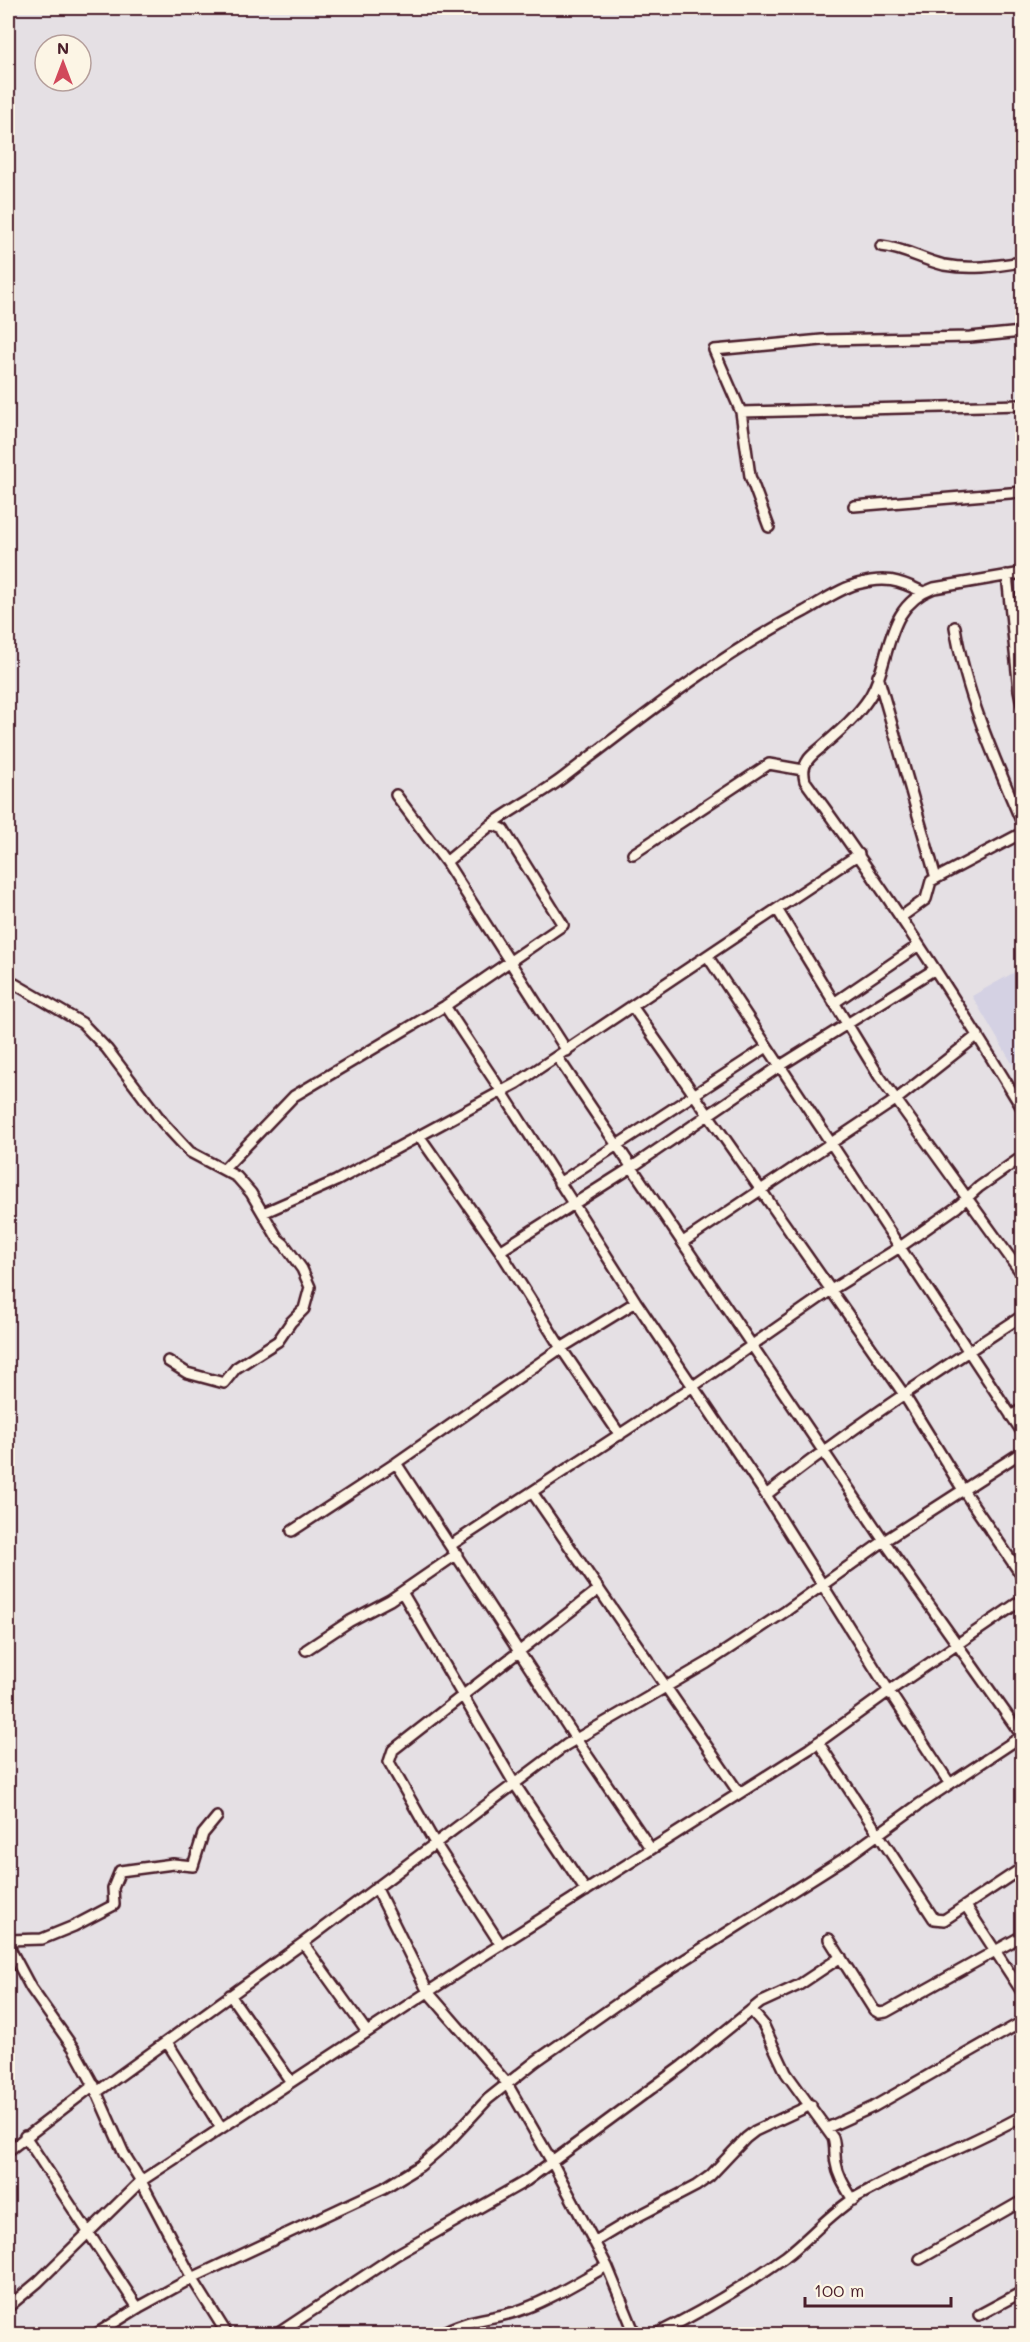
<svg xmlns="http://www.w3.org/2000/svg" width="1030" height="2342" font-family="Mali,sans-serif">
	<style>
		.built { fill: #d4d1e3 }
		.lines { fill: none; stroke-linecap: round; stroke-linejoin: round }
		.minor-casing { stroke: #4a1f2b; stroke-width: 14 }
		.minor { stroke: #fcf5e5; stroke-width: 9 }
	</style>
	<rect width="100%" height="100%" fill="#e5e0e4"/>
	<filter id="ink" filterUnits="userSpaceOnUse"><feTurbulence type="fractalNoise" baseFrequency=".0167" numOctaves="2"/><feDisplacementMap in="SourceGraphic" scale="12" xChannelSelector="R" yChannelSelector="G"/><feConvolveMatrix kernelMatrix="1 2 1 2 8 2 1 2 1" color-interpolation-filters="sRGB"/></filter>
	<g filter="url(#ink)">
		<path class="built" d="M1022,968V1080L972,996Z"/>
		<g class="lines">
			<g class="minor-casing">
				<path id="minor" d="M881,246C904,248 922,260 944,265C971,270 996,266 1022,262
					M741,412L1022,405
					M854,506L1022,492
					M769,527L750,476L741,412L714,350L822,340L970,337L1022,332
					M1022,573L934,588C883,607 893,659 869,698C857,716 841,730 825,744C820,749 812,754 808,760C803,767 803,773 805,781C883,887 954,996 1022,1108
					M1007,575L1019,690L1022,704
					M955,627C966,695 995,760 1022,823
					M878,676L936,878
					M396,795L446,862L567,1051
					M492,824C515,807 542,794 564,777C642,717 718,656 805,611C821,602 839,589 857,584C885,576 898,580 923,592
					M633,854L769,764L803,770
					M777,909L879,1076L1022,1274
					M901,917L926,899L931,881L1022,833
					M708,957L1022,1432
					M8,980L82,1023L107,1049L163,1123L190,1152L237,1177L251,1193L278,1239L284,1244L302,1269L310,1287L304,1309L291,1322L278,1341L236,1368L224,1383L187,1373L168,1361
					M834,1003L919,945
					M445,1006L502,1092L636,1302L766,1495L889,1691L950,1784
					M632,1006L903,1393L963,1490L1022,1576
					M420,1137L500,1251L561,1348L620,1435
					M224,1169L294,1096L445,1006L563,925L503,829L492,824L446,862
					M559,1183L767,1047
					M263,1213L336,1181L517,1083L859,854
					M683,1242L897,1099L978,1035
					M500,1251L632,1167L780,1066L935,969
					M1011,1416L1022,1409
					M396,1463L576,1739L651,1849
					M532,1492L739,1793
					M766,1495C848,1430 935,1373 1022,1316
					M292,1531L396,1463L561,1348L636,1302
					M451,1545L692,1387L831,1290L900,1247L957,1207L979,1187L1022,1157
					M402,1592L514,1783L586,1891
					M306,1650L350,1621L390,1600L457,1554
					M818,1742L934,1919L944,1920L1022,1868
					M376,1887L428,1992L506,2082L552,2162L607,2266L635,2334
					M966,1906L1022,1992
					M829,1939L874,2010L879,2013L886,2012L1022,1936
					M8,1940L42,1939L74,1926L114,1905L113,1888L120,1871L173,1864L193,1866L203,1834L217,1817
					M303,1943L367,2032
					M8,1945L31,1988L74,2049L92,2082L124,2154L141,2181L38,2282L8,2307
					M501,1945L435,1843L389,1762L393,1750L599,1589
					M230,1995L291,2082
					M751,2010L763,2024L786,2073L833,2138C836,2147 834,2155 836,2163C838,2177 846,2188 853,2200
					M167,2042L221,2128
					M97,2092L303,1943L566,1745L707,1663L786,1611L884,1541L1022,1452
					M827,2128L873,2107L1022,2022
					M25,2136L138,2308
					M8,2151L94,2085
					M594,2242L629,2221L696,2186L710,2176L746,2138L755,2131L811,2105
					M920,2259L1022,2201
					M979,2315L1022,2292
					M96,2334L141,2306L192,2278L384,2188L420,2166L448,2142L488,2099L536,2061L637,1990L848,1856L921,1803L1022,1736L884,1541L558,1058
					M227,2334L192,2278L141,2181L478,1959L809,1749L889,1691L1022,1600
					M277,2334L396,2255L526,2181L682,2066L760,2003L799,1985L841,1957
					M440,2334C466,2319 487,2320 515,2312C547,2302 577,2282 607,2266
					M656,2334C700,2313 744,2286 785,2257C810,2238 831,2212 858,2196C911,2166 969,2146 1022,2116"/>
			</g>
			<use href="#minor" class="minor"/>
		</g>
	</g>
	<rect width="1030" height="2342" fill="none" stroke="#fcf5e5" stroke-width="30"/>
	<rect x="15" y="15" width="1000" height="2312" fill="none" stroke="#4a1f2b" stroke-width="2" filter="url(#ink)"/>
	<g transform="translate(63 63)"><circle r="28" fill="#fcf5e5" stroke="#b59f9b" stroke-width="1.5"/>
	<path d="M0-4.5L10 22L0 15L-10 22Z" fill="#d1495b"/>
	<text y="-9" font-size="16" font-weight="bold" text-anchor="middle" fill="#4a1f2b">N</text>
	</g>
	<path d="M805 2297v9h146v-9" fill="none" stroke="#4a1f2b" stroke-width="3"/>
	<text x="814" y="2297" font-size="18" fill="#4a1f2b" stroke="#fcf5e5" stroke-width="4.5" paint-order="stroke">100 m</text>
</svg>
